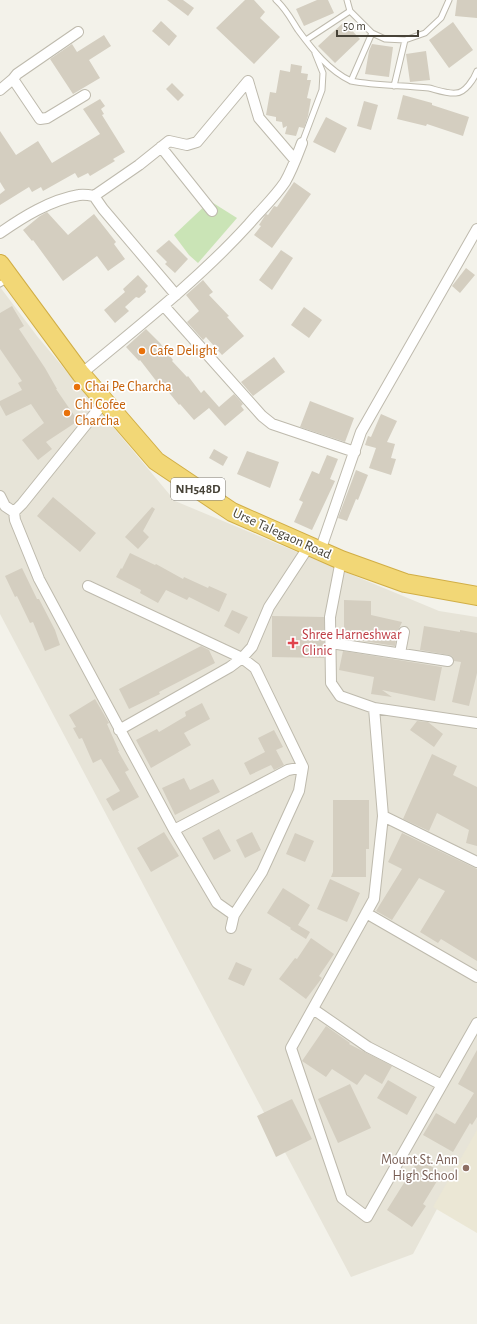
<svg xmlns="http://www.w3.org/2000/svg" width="477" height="1324" font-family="'Alegreya Sans',sans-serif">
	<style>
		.residential { fill: #e7e4d8 }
		.education { fill: #ebe7d5 }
		.green { fill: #cae4b6 }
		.building { fill: #d4cec0 }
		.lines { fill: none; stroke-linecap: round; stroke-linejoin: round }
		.lane-casing { stroke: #bebaad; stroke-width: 7 }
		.street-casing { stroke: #bebaad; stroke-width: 12 }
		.highway-casing { stroke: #d1ae46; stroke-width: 20 }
		.lane { stroke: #fff; stroke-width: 5 }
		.street { stroke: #fff; stroke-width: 10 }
		.highway { stroke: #f2d776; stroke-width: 18 }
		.food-dot { fill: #e8710a; stroke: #fff; stroke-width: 1.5 }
		.health-dot { fill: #e0444e; stroke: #fff; stroke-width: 1.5 }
		.education-dot { fill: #8d6e63; stroke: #fff; stroke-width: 1.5 }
		.labels { text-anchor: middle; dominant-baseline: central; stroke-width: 3.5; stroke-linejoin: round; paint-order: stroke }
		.shield { fill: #fff; stroke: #7e7b74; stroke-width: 1 }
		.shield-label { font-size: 13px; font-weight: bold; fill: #474338 }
		.food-label { font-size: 14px; fill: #c56008; stroke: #fff; text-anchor: start }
		.street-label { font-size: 14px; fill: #474338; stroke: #fff }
		.health-label { font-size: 14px; fill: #be3a42; stroke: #fff; text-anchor: start }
		.education-label { font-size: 14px; fill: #785e54; stroke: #fff; text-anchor: end }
	</style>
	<rect width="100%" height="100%" fill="#f3f2ea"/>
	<path class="residential" d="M0,287L37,336L175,501L439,611L477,617V1134L413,1254L351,1277L0,614Z"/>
	<path class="education" d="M477,1130V1233L433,1207Z"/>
	<path class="green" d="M210,201L237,218L198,263L189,255L174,235Z"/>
	<path class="building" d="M167,0H183L194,8L188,16Z
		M245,0H254L265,12L260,18L280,37L254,64L216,28Z
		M317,0H328L334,13L304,26L296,9Z
		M457,0H477V18L455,16Z
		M161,21L177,36L169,46L152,31Z
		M344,22L360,39L335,63L318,46Z
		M453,22L473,50L449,68L429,40Z
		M104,35L111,46L89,60L100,78L73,94L50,59L72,44L77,52Z
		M372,44L393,47L389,77L365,74L369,51Z
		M426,51L430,80L410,82L406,54Z
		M291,64L302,66L301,73L308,74L307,80H311L307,98L311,99L308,116L304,128L299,127L296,136L285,134L287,126L283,128L282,122L276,121V117L266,115L270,92L276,93L280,70L290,72Z
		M172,83L184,95L178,101L166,89Z
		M403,95L432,103V105L469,117L463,136L427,124L426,126L397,119Z
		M100,99L105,106L101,109L104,114L102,115L125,152L113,159L115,161L90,176L88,173L78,178L75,173L43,191L41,187L32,192L29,187L0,205V194L5,190L0,182V131L16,155L38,141L52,163L100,134L83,109Z
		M364,101L378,105L371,130L357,126Z
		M326,117L347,128L335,153L313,142Z
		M294,182L311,194L272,248L254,235L261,226L259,225L264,217L266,214L268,215L274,206L277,207Z
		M47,212L68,235L94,214L116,242L114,244L125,259L108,271L97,256L63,281L33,240L32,241L23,230L40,216Z
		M169,240L188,259L175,273L165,264L167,262L156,251Z
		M281,250L293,258L272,290L259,280Z
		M466,268L475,275L460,293L452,286Z
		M138,275L148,286L145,289L146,292L139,298L136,297L125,307L129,311L115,323L104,310L125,292L123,289Z
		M203,280L213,292L209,295L229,316L227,317L244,336L222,355L206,337L203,340L187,322L199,311L186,295Z
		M12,306L24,326L19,329L45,368L57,389H56L78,421L46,442L52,449L38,460L22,440L44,423L31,404L6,416L0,405V401L22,390L18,383L22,381L0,349V313Z
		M304,307L322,320L309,338L291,325Z
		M146,329L160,343L173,360L172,361L187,377L188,376L201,393L204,390L219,407L234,394L243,404L241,406L244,410L225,426L209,408L194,420L180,404L179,405L167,390L165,392L156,383L157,382L140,360L139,361L126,347Z
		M274,357L285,372L253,396L241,382Z
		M310,401L354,418L345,442L300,427Z
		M381,414L397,421L387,442L395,444L391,458L396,459L391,475L369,468L376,448L365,445L368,436L371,437Z
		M214,449L228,457L223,466L209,458Z
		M247,451L279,462L270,488L237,474Z
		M327,455L338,459L330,479L335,481L312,530L294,522L303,502L299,500L312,471L319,474Z
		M356,470L368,475L358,500L356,499L347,521L338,518Z
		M53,497L96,533L80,552L37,516Z
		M152,507L155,509L143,531L149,537L138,549L125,537Z
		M130,553L155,565L156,564L183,579L184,577L208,588L209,586L227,594L219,612L189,597L187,600L166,590L158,603L140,593L141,590L116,577L121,568L122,569Z
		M22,568L37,599H39L55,630L60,645L45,651L33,622L30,623L17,596L15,597L5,576Z
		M344,600L371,601V615L402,622L398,631L395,646L344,638Z
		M232,610L248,617L239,634L224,626Z
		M272,616L324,617V658L272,657Z
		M424,626L460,632V630L477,633V673L469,706L452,702L461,662L454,661L452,656L449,655L420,650Z
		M201,646L209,650L215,663L159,692L160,694L129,709L119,689Z
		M343,651L442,667L435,701L382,690L392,697L371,694L374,677L339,670Z
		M95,699L109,723L107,724L119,751H118L129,770L125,772L139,797L113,811L106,799L120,791L101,759L93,763L82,738L79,739L73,728L76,727L69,715Z
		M202,703L210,719L184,733L191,745L151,768L136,740L157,729L159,732L186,716L185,712Z
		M417,721L428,722L443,734L434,747L410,730Z
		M274,730L283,747L276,750L284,765L274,770L271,765L250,775L244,763L265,752L258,738Z
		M432,754L457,766L453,775L477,787V846L466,843L469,830L437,813L429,831L403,819Z
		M184,778L190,790L213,779L220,792L175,815L162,788Z
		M333,800H369V849H366V877H331L333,872Z
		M219,829L231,851L214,860L202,838Z
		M164,832L179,856L151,872L137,848Z
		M252,832L261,850L245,858L236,840Z
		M295,833L314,841L305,862L286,854Z
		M402,833L477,869V961L441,939L438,943L420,932L445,891L419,878L392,920L376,911L402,869L388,862Z
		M330,879L360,893L347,922L317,909Z
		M283,888L310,905L298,925L310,932L306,939L290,929L291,928L267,913Z
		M311,938L334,954L319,976L322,978L306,999L279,979L295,958L297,959Z
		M236,962L252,969L244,986L228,979Z
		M326,1026L350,1043L349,1044L392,1066L382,1084L365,1074L357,1085L332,1069L326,1077L302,1061Z
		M477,1050V1117L472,1125L470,1123L453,1152L423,1135L436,1113L455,1124L474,1093L458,1084Z
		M388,1080L417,1097L407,1115L377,1098Z
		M350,1084L371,1128L338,1143L318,1099Z
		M292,1099L312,1139L276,1157L257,1116Z
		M419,1159L442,1173L423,1204L426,1206L412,1227L387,1210Z"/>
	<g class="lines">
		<g class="lane-casing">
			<path id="lane" d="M276,0C286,9 291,19 298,30C312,49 329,71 351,81L372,33
				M347,0L350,11L372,33L385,39L405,40L425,33L441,18L449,0
				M306,40L350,11
				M351,81C377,86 403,85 429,88C437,90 448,94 456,93C465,93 474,79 477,71
				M394,86L405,40
				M302,143L322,90L323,73L315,53
				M0,284L8,279"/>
		</g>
		<g class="street-casing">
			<path id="street" d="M13,79L40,119L47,118L85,95
				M0,90L13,79L17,74L78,32
				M161,147L212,211
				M94,196L139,165L169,141L187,145L197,142L248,81L259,118L295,160
				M0,233C23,217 50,200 79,195C84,194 89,195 94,196L103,209L176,295
				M164,306L262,416L272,424L355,452
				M81,374C139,326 199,279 249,224C261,210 275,197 285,182C292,170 297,156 302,143
				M0,496L5,506L14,512L15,520L39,579L174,830L217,903L234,915
				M14,512L22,504L105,401
				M320,551L361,432L477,229
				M341,560L330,617L331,683L340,696L374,708L477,723
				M88,586L242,658L255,668L303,767L299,791L262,872L234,915L231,928
				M331,643L448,661
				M400,653L404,632
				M374,708L383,816L374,899L291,1048L342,1198L367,1217L477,1023
				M119,730L230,667L242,658L252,647L269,607L309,546
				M383,816L477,862
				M174,830L288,770L303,767
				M366,913L477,977
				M313,1009L368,1047L442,1085"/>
		</g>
		<g class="highway-casing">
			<path id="highway" d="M0,264L81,374L156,461L232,512L341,560L405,583L477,596"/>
		</g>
		<use href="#lane" class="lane"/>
		<use href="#street" class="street"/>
		<use href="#highway" class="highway"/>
	</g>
	<g class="food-dot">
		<circle cx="142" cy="351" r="4"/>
		<circle cx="77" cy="387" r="4"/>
		<circle cx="67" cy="413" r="4"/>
	</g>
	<path class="health-dot" d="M291 637h4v4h4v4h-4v4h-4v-4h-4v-4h4z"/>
	<circle class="education-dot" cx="466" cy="1168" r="4"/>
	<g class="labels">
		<rect class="shield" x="171" y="478" width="54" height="22" rx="3"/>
		<g class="shield-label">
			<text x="198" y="489">NH548D</text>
		</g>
		<g class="food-label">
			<text x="150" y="351">Cafe Delight</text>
			<text x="85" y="387">Chai Pe Charcha</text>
			<text x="75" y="405">Chi Cofee<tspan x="75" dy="16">Charcha</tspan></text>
		</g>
		<g class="street-label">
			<text transform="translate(282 534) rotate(24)">Urse Talegaon Road</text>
		</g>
		<g class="health-label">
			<text x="302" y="635">Shree Harneshwar<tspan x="302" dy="16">Clinic</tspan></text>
		</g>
		<g class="education-label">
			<text x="458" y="1160">Mount St. Ann<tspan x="458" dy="16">High School</tspan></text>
		</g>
	</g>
	<path d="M337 30v6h81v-6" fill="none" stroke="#474338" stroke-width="2"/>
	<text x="343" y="30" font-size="12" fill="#474338" stroke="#ffffff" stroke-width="3" paint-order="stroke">50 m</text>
</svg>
